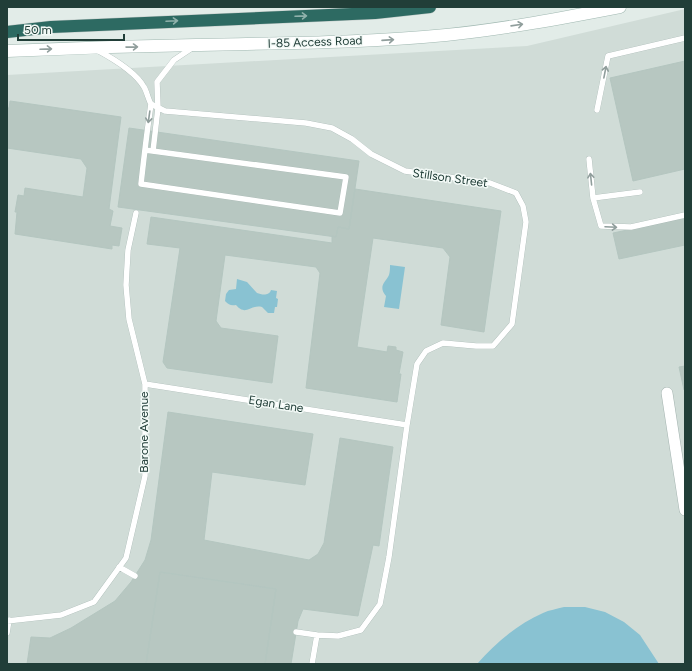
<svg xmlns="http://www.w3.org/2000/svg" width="692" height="671" font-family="Figtree,sans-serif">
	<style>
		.built { fill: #d0dcd7 }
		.water { fill: #89c2d2 }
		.building { fill: #b7c7c1; stroke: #b4c6c0 }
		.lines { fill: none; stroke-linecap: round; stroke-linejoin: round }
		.service-casing { stroke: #a4b4b0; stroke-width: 6 }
		.minor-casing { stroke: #a4b4b0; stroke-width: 12 }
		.secondary-casing { stroke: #a0b8b1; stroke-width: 13 }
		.motorway-casing { stroke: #c1c9c7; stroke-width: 13 }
		.service { stroke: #fff; stroke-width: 5.5 }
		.minor { stroke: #fff; stroke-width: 11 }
		.secondary { stroke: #fff; stroke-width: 12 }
		.motorway { stroke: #2d6a62; stroke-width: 12 }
		.oneway { stroke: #90b2ac }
		.oneway2 { stroke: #909e9c }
		.labels { text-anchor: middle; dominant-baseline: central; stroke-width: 3; stroke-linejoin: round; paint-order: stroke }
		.street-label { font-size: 12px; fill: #213e38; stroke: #f2f9f6 }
	</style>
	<rect width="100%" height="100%" fill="#e2ece8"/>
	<path class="built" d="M685,9V664H7V75L527,46Z"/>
	<path class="water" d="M390,265L405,267L399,309L384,307L386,296C378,286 385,283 389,275C390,272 390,268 390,265Z
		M237,279L247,282L257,293C262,295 269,296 271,290L277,291L276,298L278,299L277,307H275L274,313H268L262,307C250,304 246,317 236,305C231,306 229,305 225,301L226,294L229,290L236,289Z
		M564,607H585L605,612L624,622L640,635L659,664H477C495,644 517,624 543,613C549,610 557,609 564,607Z"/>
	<path class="building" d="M685,61V169L633,181L610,78Z
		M10,101L121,117L109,209L113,211L110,226L122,228L119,246L112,245V249L15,234L17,212H15L18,195L24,196L25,188L83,197L87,168L81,159L7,148V108H9Z
		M129,128L359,161L349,229L338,227L336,237L118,207Z
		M355,189L501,211L484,332L441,325L450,257L443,248L373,238L357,347L387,352L388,346L396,347V350L403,352L399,374H401L397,402L306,388L320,273L316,267L225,255L216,321L221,328L278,336L272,383L167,368L163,362L180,248L147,244L151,217L332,243V236L336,237L338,227L349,229Z
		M685,218V245L619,259L613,233Z
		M685,366V390H684L679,367Z
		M168,412L313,434L305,485L212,472L204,540L309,560L318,554L324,543L340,438L393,447L379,546L373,545L358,616L303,609L298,621L291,664H265L276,589L160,572L146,664H27L31,637L50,638L71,628L115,601L131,582L145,560L151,540Z
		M160,572L276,589L265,664H146Z"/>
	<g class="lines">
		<g class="service-casing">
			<path id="service" d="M97,50C112,58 135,71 144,87C147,92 148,99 151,104L165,111L306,123L332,128L352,139L371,154L405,171L490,183L516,193L523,206L526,222L512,324L493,346H476L443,343L426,351L417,364L407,425L389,557L380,604L361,630L338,636L317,635L312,664
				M597,110L608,56L685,38
				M145,150L346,177L340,213L141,184C144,157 147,131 151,104
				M153,151L158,108L157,82L174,60L192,48
				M589,159L593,198L601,226L631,227L685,215
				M593,198L640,192
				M145,384L407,425
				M119,567L135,576
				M7,621L61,615L94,602L126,558L145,476V384L129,319L126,285L128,250L136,213
				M296,632L317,635
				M7,633L9,620"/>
		</g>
		<g class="minor-casing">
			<path id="minor" d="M667,393L685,510"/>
		</g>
		<g class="secondary-casing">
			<path id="secondary" d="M7,51C70,48 133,46 196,45C279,43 363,43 446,35C505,29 563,18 620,7"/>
		</g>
		<g class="motorway-casing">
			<path id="motorway" d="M7,32L51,27L375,13L430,7"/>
		</g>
		<use href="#service" class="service"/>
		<use href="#minor" class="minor"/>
		<use href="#secondary" class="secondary"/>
		<use href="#motorway" class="motorway"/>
	</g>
	<defs><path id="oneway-shaft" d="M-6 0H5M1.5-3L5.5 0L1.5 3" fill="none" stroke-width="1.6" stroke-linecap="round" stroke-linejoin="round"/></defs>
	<g class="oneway">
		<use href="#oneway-shaft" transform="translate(301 16) rotate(-2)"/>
		<use href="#oneway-shaft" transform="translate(172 21) rotate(-3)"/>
	</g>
	<g class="oneway2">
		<use href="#oneway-shaft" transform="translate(517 25) rotate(-8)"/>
		<use href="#oneway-shaft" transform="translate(388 40) rotate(-4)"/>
		<use href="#oneway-shaft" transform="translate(132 47) rotate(-1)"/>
		<use href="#oneway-shaft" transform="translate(46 49) rotate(-2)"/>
		<use href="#oneway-shaft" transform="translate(605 72) rotate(-79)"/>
		<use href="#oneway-shaft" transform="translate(149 117) rotate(98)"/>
		<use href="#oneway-shaft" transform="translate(591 179) rotate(-96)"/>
		<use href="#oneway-shaft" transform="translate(611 227) rotate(3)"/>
	</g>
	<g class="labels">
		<g class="street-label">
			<text transform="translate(315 42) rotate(-2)">I-85 Access Road</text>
			<text transform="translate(450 178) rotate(8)">Stillson Street</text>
			<text transform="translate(276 404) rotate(9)">Egan Lane</text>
			<text transform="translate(144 432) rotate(-90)">Barone Avenue</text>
		</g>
	</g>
	<rect width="692" height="671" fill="none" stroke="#213e38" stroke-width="16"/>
	<path d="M18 34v6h106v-6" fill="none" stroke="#213e38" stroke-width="2"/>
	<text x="24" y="34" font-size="12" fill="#213e38" stroke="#f2f9f6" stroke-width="3" paint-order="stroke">50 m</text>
</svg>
